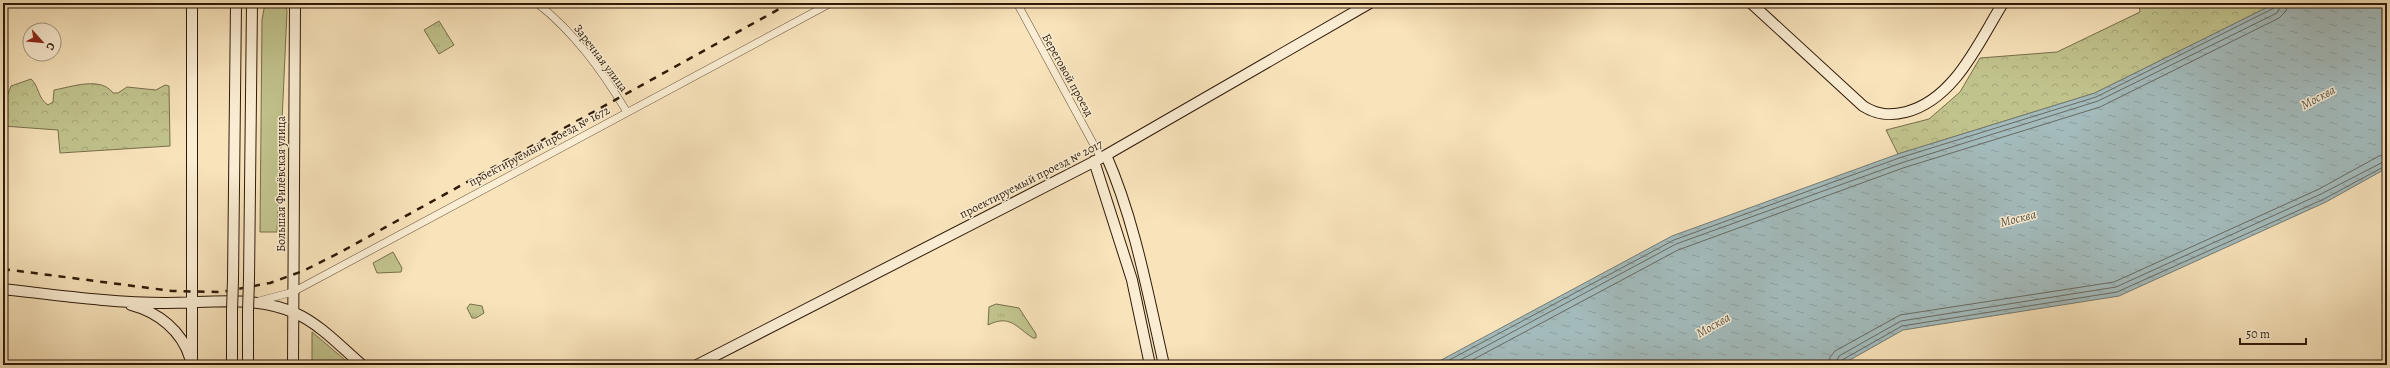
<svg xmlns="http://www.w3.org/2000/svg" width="2390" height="368" font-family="Alegreya,serif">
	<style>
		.grass { fill: #c1c38d; stroke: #786e4a }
		.forest { fill: url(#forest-crowns); stroke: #786e4a }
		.park { fill: url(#park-tufts); stroke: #786e4a }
		.water { fill: url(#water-ripples); stroke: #747b74 }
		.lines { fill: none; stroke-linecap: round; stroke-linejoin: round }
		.shore { stroke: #686a62; stroke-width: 1 }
		.street-casing { stroke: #604c35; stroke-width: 8 }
		.secondary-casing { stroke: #2e1a08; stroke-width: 12 }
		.street { stroke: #faedd3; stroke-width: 7 }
		.secondary { stroke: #faedd3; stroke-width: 10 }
		.rail { stroke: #2e1a08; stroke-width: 2.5; stroke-dasharray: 7 7; stroke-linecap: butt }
		.secondary-bridge-casing { stroke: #2e1a08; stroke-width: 12; stroke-linecap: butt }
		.secondary-bridge { stroke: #faedd3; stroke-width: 10 }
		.labels { text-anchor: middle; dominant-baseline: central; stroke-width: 3; stroke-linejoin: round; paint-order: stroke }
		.street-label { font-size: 12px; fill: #2e1a08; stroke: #faedd3 }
		.water-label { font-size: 13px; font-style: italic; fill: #575247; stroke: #faedd3 }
	</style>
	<defs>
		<pattern id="forest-crowns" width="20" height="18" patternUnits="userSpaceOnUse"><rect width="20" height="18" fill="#c1c38d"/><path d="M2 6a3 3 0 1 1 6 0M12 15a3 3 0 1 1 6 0" fill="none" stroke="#a6a778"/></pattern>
		<pattern id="park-tufts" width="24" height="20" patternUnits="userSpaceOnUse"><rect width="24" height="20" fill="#c1c38d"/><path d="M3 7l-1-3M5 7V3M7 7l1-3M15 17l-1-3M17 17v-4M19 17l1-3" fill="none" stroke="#a6a778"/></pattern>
		<pattern id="water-ripples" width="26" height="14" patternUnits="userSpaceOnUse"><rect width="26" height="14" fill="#a3bbbc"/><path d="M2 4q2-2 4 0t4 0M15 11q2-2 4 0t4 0" fill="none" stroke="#8da0a0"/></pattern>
	</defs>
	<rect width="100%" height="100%" fill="#f8e3bb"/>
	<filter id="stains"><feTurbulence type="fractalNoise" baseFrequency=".005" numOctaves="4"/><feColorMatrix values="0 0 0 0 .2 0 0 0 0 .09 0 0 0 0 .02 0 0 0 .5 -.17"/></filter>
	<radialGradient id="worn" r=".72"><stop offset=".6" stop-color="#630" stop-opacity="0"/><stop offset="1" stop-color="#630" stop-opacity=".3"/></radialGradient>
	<path class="grass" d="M265,3H285L287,11L277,232H260L262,20Z
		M393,252L402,268L401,272L377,273L373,263Z
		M312,332L351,365H312Z"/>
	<path class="forest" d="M2139,3H2276L2095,93L1898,154L1886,130L1929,119L1960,92L1980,58L2057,52L2140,12Z
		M31,79C39,86 38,99 48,105L53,102L54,90C71,87 101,76 113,93H118L127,87L156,90L165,85L169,86L170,146L60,153L58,130L3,126V107L11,86Z"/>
	<path class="park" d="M439,21L454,45L439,54L424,30Z
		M470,304L482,306L484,313L476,318H472L467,308Z
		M996,304L1019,308L1036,334V338H1033C1016,327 1010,314 988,325L989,307Z"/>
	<path class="water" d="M2276,3H2387V168L2326,202L2119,296L1903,330L1841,365H1432L1672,236L1898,154L2095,93Z"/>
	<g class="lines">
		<path class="shore" d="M1440,365L1674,240L1899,158L2096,97L2274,8L2277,3
			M1451,365L1676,244L1901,163L2098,101L2277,13L2282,3
			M1463,365L1678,250L1903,168L2100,107L2279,18L2286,11L2288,3
			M1829,365L1830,357L1835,351L1900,315L2114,282L2319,189L2379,156L2387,154
			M1835,365L1839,356L1901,321L2116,287L2321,194L2387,160
			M1840,365L1842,360L1902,326L2117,292L2324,199L2387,165"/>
		<g class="street-casing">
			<path id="street" d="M537,3C575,33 602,71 627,112
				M1017,3L1101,158
				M259,301L293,292L831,3"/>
		</g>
		<g class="secondary-casing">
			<path id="secondary" d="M192,3V365
				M1751,3L1863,106C1877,115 1890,116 1906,112C1955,99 1978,43 2003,3
				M1106,155C1135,221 1148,295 1164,365
				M1094,161L1132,280L1150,365
				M233,280L236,3
				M249,280L252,3
				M3,289C57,295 112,303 166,303C209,303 254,295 295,313C320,324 341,347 362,365
				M131,305C158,312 182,331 190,358
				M232,365V310
				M248,365V310
				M293,365L295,3
				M697,365L1101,158L1370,3"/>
		</g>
		<use href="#street" class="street"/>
		<use href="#secondary" class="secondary"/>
		<path class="rail" d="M3,269L172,291L221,292L270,283L303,271L339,253L790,3"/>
		<g class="secondary-bridge-casing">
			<path id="secondary-bridge" d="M232,310L233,280
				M248,310L249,280"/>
		</g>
		<use href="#secondary-bridge" class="secondary-bridge"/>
	</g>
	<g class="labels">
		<g class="street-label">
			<text transform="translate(601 58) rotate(53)">Заречная улица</text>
			<text transform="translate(1068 75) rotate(61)">Береговой проезд</text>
			<text transform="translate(539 146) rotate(-28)">проектируемый проезд № 1672</text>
			<text transform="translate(1031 179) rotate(-27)">проектируемый проезд № 2017</text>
			<text transform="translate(281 184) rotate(-90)">Большая Филёвская улица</text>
		</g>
		<g class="water-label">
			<text transform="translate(2318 97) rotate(-28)">Москва</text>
			<text transform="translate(2018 218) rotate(-14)">Москва</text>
			<text transform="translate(1713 325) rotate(-30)">Москва</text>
		</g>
	</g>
	<rect width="2390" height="368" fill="none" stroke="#f8e3bb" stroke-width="16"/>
	<rect x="4" y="4" width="2382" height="360" fill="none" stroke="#2e1a08" stroke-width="2"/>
	<rect x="8" y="8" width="2374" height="352" fill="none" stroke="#2e1a08"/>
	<g transform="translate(42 42) rotate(117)"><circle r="19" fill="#faedd3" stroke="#a89982"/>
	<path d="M0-3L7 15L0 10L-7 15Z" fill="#8f2418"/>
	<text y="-6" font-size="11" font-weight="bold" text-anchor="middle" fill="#2e1a08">С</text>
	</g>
	<path d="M2240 338v6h66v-6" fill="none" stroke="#2e1a08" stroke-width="2"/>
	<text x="2246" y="338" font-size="12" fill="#2e1a08" stroke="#faedd3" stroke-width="3" paint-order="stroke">50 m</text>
	<rect width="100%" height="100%" filter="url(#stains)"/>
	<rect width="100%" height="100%" fill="url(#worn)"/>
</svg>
